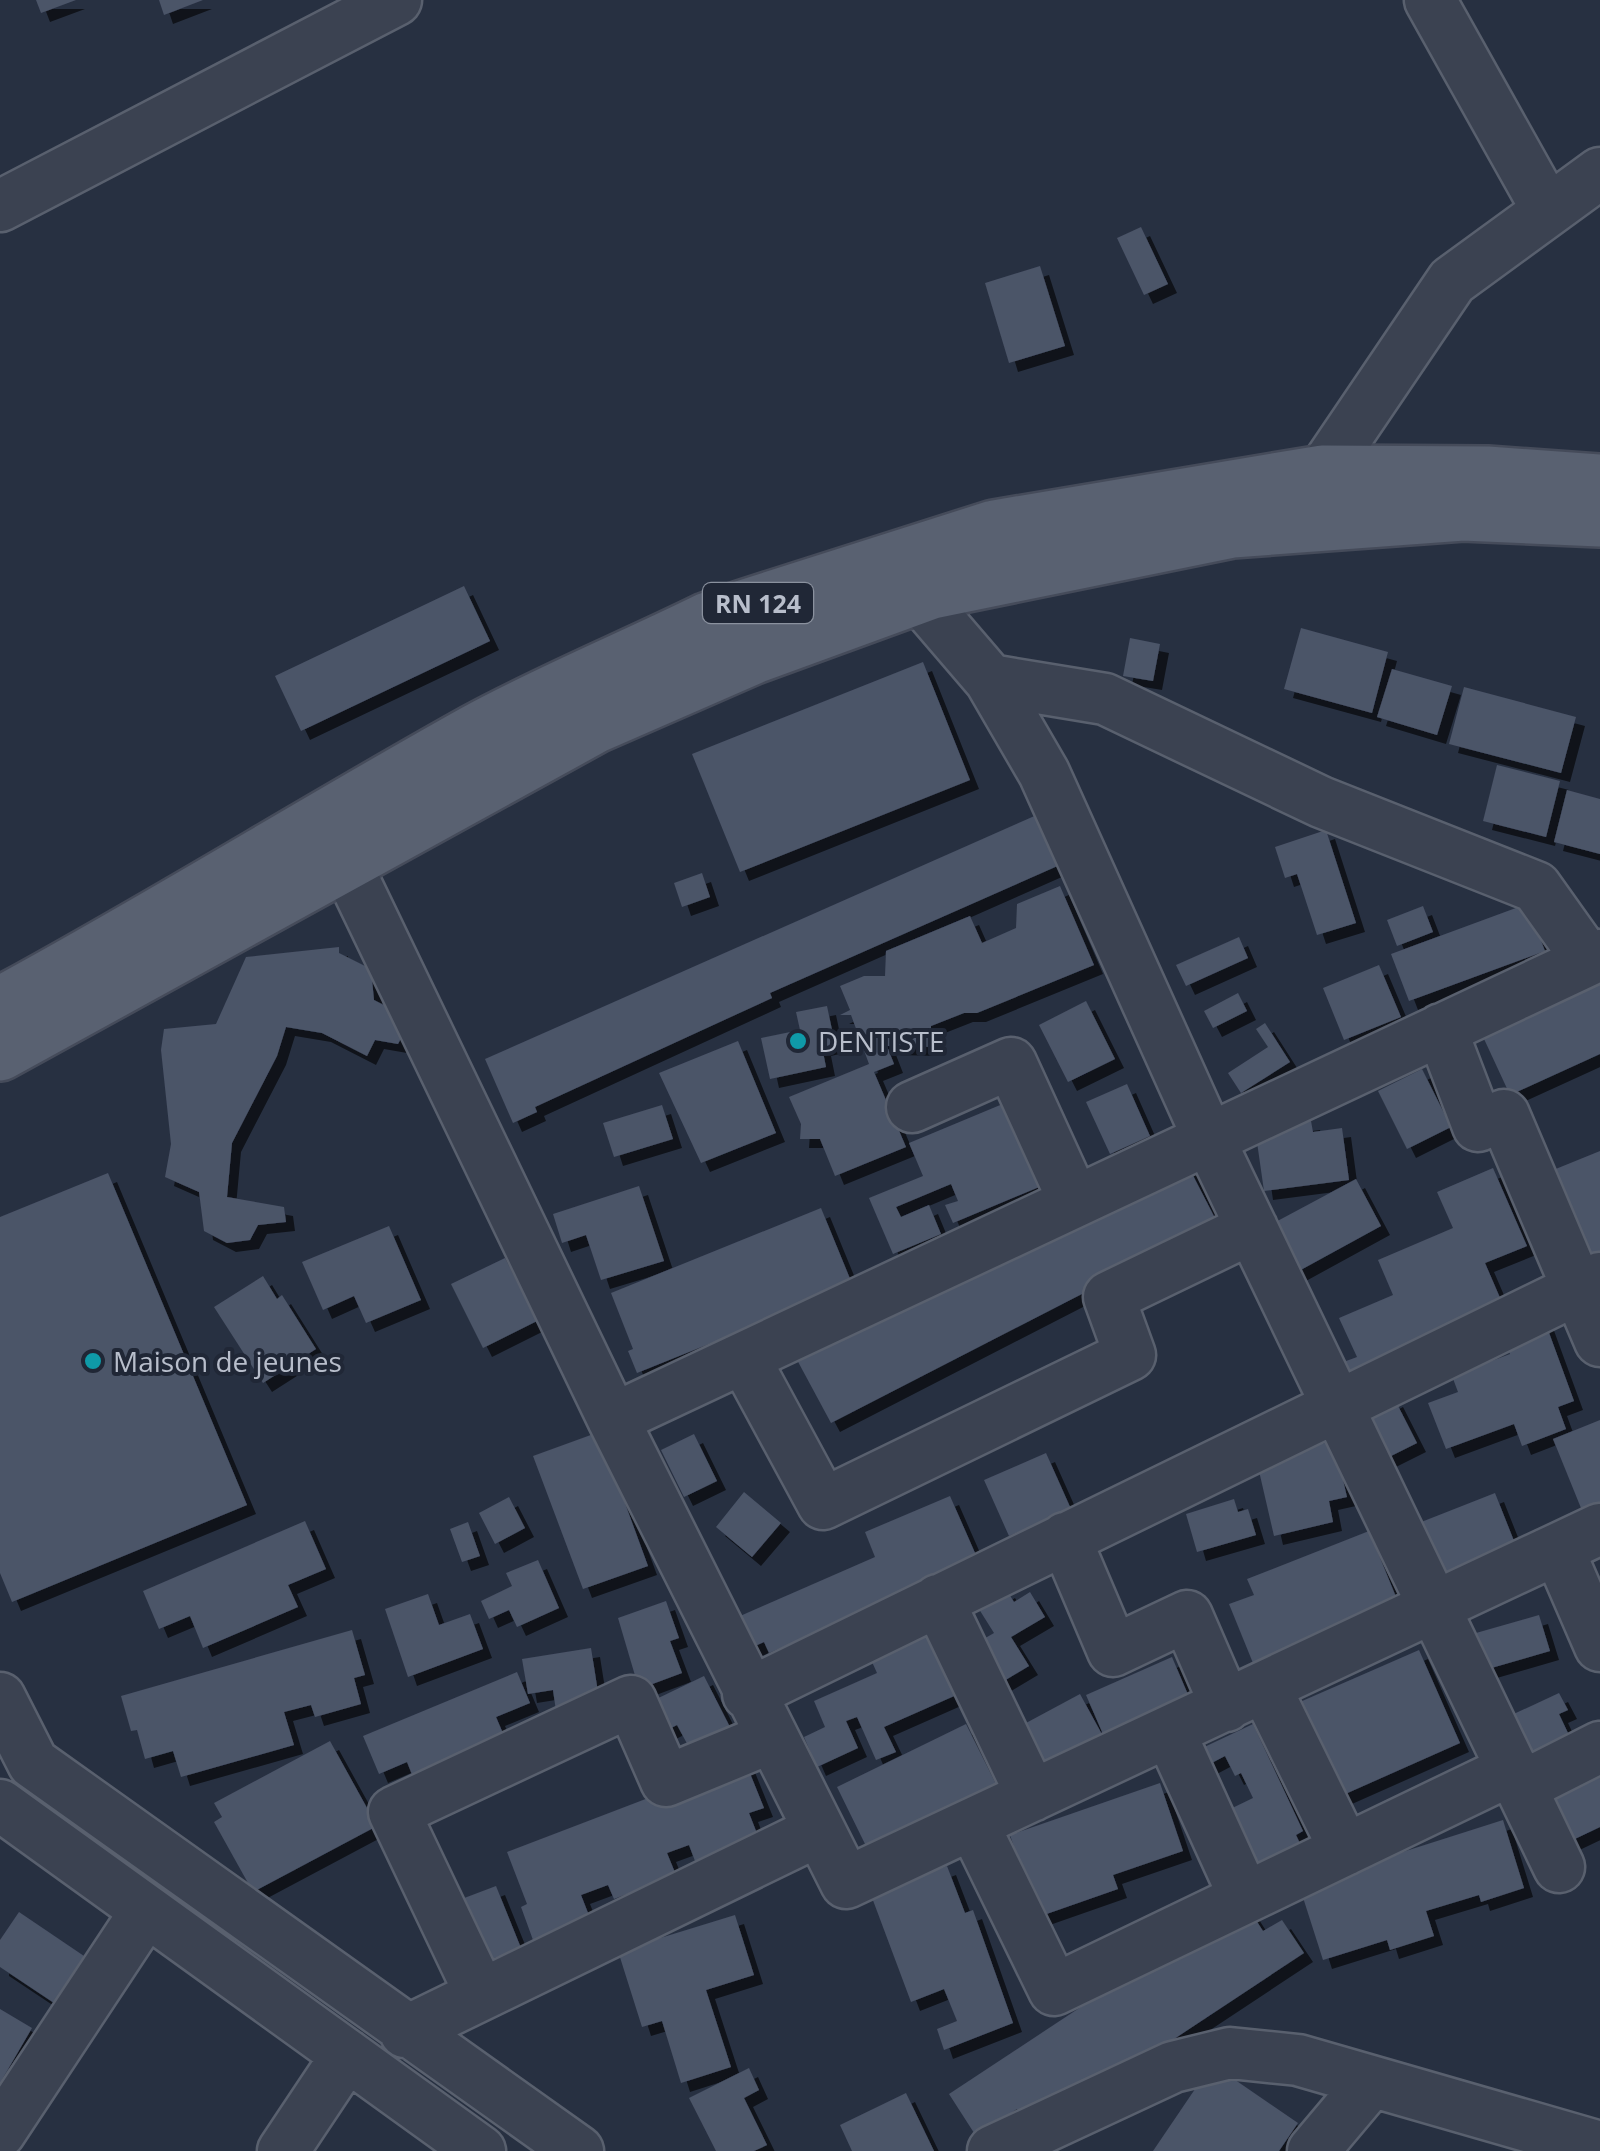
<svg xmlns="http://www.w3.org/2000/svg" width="1600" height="2151" font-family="'Open Sans',sans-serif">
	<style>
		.building { fill: #4b5468; filter: url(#shadow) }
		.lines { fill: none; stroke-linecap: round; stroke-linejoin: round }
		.minor-casing { stroke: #59606e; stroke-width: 55 }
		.major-casing { stroke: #454b5a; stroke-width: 60 }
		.minor { stroke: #3b4251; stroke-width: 50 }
		.major { stroke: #596171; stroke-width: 55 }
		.culture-dot { fill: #0f9aa8; stroke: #202736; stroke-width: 4 }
		.labels { text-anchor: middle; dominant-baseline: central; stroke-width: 8; stroke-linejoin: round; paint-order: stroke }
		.shield { fill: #202736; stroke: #8a919e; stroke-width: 2.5 }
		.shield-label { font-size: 25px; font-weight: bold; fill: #b8becb }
		.poi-label { font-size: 28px; fill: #b8becb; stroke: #202736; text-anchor: start }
	</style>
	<defs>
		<filter id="shadow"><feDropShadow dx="9" dy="9" stdDeviation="0" flood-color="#0009"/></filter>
	</defs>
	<rect width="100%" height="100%" fill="#273041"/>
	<path class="building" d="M36,0H76L41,13Z
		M159,0H203L164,15Z
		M1141,227L1168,284L1144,295L1117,238Z
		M1040,266L1065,346L1009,363L985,283Z
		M464,586L490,641L301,731L275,676Z
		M1301,628L1388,652L1372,713L1284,689Z
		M1130,638L1160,644L1153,681L1123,676Z
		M923,662L970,780L740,872L692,754Z
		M1392,669L1452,686L1437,735L1377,717Z
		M1464,687L1576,717L1561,773L1449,744Z
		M1497,765L1560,781L1546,837L1483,821Z
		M1567,790L1600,799V854L1554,842Z
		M1039,814L1062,864L770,993L772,998L535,1107L537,1112L513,1123L485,1059Z
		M1326,830L1356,923L1317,935L1297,874L1285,878L1275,847Z
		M702,873L710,897L682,907L674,883Z
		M1060,886L1094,965L977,1013H964L931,1026V1047L887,1046L894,1064L874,1072L906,1147L835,1176L820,1139H800L801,1124L789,1097L869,1064L851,1015H840L850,1010L840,986L864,976H885L886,951L970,916L982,943L1016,928L1017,904Z
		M1527,904L1545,951L1409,1001L1391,954Z
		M1423,906L1433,932L1397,946L1387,920Z
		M1239,937L1248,958L1186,986L1176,965Z
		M339,947V953L371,969L374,1000L411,1019L398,1044L375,1040L367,1056L322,1033L286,1027L277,1056L232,1143L227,1197L284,1207L286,1222L258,1225L250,1240L227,1243L204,1231L199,1192L165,1177L171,1144L161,1050L164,1029L216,1024L246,957Z
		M1600,955V1054L1510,1095L1472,1013Z
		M1379,965L1401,1017L1344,1040L1323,988Z
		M1238,993L1247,1011L1213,1028L1204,1011Z
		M1086,1001L1115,1059L1068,1082L1039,1025Z
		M827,1006L835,1044L822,1047L826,1067L770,1079L761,1038L800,1030L796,1012Z
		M1265,1023L1290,1062L1241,1093L1228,1073L1268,1047L1256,1029Z
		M738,1041L776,1133L701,1163L659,1073Z
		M1422,1069L1451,1127L1407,1149L1378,1091Z
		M1127,1084L1150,1136L1110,1154L1086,1102Z
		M1005,1103L1044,1185L953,1223L945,1205L958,1201L951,1184L896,1207L901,1217L929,1205L941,1234L893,1254L869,1198L923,1176L909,1143Z
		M662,1105L673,1139L614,1157L603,1123Z
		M1311,1121L1313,1132L1342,1128L1349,1180L1264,1191L1255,1128Z
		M1600,1151V1256L1573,1267L1536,1177Z
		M1184,1158L1218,1224L831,1423L796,1358Z
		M1493,1168L1527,1246L1485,1263L1507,1314L1346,1383L1338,1364L1357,1357L1339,1318L1393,1295L1378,1260L1453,1228L1437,1192Z
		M108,1173L247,1505L12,1602L0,1573V1217Z
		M1356,1179L1381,1226L1297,1272L1270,1225Z
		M639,1186L664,1261L601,1280L586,1235L562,1243L553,1214Z
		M821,1208L853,1286L637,1373L628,1351L633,1349L611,1293Z
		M389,1226L421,1300L366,1323L354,1296L323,1310L302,1262Z
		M505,1258L537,1321L483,1348L451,1284Z
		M263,1276L277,1299L282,1295L316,1349L263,1383L214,1307Z
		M1544,1319L1574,1401L1558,1407L1566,1429L1522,1446L1514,1424L1446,1449L1428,1403L1458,1392L1452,1376L1510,1354L1503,1335Z
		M1394,1398L1417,1443L1387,1458L1365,1413Z
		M1600,1420V1506L1583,1513L1553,1439Z
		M599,1432L648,1566L583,1589L533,1456Z
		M694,1434L717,1481L684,1497L661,1450Z
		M1334,1441L1347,1497L1329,1501L1333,1522L1274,1536L1256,1458Z
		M1046,1453L1071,1509L1009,1536L984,1480Z
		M744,1492L781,1523L752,1557L716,1527Z
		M1495,1493L1516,1546L1451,1586L1440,1559L1416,1568L1401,1530Z
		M950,1496L979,1562L769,1653L764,1642L744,1651L731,1620L875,1557L865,1532Z
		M509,1497L525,1528L495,1544L479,1513Z
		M1234,1499L1238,1512L1248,1509L1256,1535L1197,1552L1186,1514Z
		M305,1521L326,1569L288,1585L298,1607L203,1648L190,1616L159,1629L143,1591Z
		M468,1522L480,1556L462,1562L450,1529Z
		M1369,1531L1401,1609L1255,1668L1229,1604L1254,1595L1247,1579Z
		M538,1560L559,1608L517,1627L509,1610L489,1619L481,1601L512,1586L506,1573Z
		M1006,1589L1014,1602L1030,1592L1045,1617L1011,1637L1029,1666L999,1684L975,1644L994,1633L977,1606Z
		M428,1594L439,1625L470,1614L483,1649L408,1677L385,1609Z
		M666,1601L679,1638L670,1641L682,1673L639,1689L618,1618Z
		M1539,1615L1550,1651L1481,1671L1469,1635Z
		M931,1625L961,1693L884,1727L896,1752L876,1760L857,1717L846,1721L858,1748L817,1767L804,1737L825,1727L814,1701L877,1673L868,1653Z
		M352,1630L365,1675L354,1678L361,1704L315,1717L311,1705L284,1712L294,1745L181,1777L173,1751L145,1759L137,1730L131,1731L121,1696Z
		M591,1648L601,1711L557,1718L553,1690L528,1694L522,1659Z
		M1419,1650L1460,1743L1325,1803L1277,1712Z
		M1172,1657L1192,1704L1106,1741L1086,1695Z
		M517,1672L530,1703L496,1717L505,1738L413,1777L407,1762L379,1774L363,1736Z
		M704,1676L732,1731L691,1751L677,1725L661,1733L646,1704Z
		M1559,1693L1568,1710L1559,1714L1576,1750L1529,1772L1503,1719Z
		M1080,1694L1110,1749L1043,1785L1013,1730Z
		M966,1724L1002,1796L936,1829L930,1814L866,1846L837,1787Z
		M1253,1724L1303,1831L1296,1835L1306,1856L1256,1880L1224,1812L1253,1798L1241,1773L1235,1776L1225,1756L1206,1766L1198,1750Z
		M330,1741L377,1826L253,1892L214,1822L222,1817L214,1803Z
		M745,1761L764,1808L749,1813L758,1836L695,1861L689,1845L667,1853L676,1875L614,1899L608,1885L581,1895L590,1918L533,1940L521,1907L527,1904L507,1852Z
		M1600,1766V1827L1558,1847L1535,1797Z
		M1160,1783L1183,1851L1113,1875L1118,1889L1038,1917L1010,1835Z
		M1503,1820L1524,1888L1481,1902L1479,1895L1426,1911L1434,1936L1390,1950L1387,1940L1323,1960L1299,1885Z
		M947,1866L965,1913L973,1910L1013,2023L944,2050L937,2029L957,2021L944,1989L911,2002L871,1895Z
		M496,1886L521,1948L465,1969L459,1900Z
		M1243,1900L1263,1931L1282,1920L1304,1953L1032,2133L1017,2109L976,2136L949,2094Z
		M19,1912L84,1956L54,2003L0,1967V1940Z
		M735,1915L754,1975L706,1990L731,2067L681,2083L662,2021L642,2027L618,1951Z
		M0,2009L32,2028L0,2083Z
		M1212,2064L1298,2123L1279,2151H1153Z
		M749,2068L759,2090L744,2098L767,2145L754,2151H716L689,2098Z
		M906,2093L934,2151H852L840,2125Z"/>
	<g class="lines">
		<g class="minor-casing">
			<path id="minor" d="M1430,0L1548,211
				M0,206L396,0
				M1322,473L1452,281L1600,173
				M918,596L990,680L1105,699L1321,802L1536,887L1588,960
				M990,680L1044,773L1208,1137L1559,1867
				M345,862L613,1419L846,1883L1600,1529
				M1441,1029L1478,1126L1504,1115L1600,1341
				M912,1107L1011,1063L1074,1201
				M744,1358L823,1504L1130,1355L1109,1297L1252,1228
				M613,1419L1600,955
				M1065,1538L1113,1651L1187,1616L1226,1706
				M1558,1549L1600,1646
				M938,1600L1032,1796
				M1265,1687L1345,1850
				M748,1694L1600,1278
				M0,1698L33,1763L578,2151
				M1170,1733L1245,1898
				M1521,1787L1600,1747
				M0,1805L480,2151
				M973,1824L1054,1990L1513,1769
				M481,1995L394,1812L631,1701L666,1781L770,1738
				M405,2032L816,1832
				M0,2132L146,1911
				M283,2151L347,2055
				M993,2151L1173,2067L1230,2053L1298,2060L1600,2147
				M1313,2151L1371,2082"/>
		</g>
		<g class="major-casing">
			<path id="major" d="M0,1005C161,918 315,821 475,732C550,691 631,658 708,620L740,609L994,528L1322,473L1487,474L1600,482
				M0,1053L596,725L754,656L932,591L1232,530L1463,513L1600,519"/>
		</g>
		<use href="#minor" class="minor"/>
		<use href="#major" class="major"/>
	</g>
	<g class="culture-dot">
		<circle cx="798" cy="1041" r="10"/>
		<circle cx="93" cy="1361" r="10"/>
	</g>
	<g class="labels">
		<rect class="shield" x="703" y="583" width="110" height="40" rx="8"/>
		<g class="shield-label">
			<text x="758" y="603">RN 124</text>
		</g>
		<g class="poi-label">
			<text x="818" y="1041">DENTISTE</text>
			<text x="113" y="1361">Maison de jeunes</text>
		</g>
	</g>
</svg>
